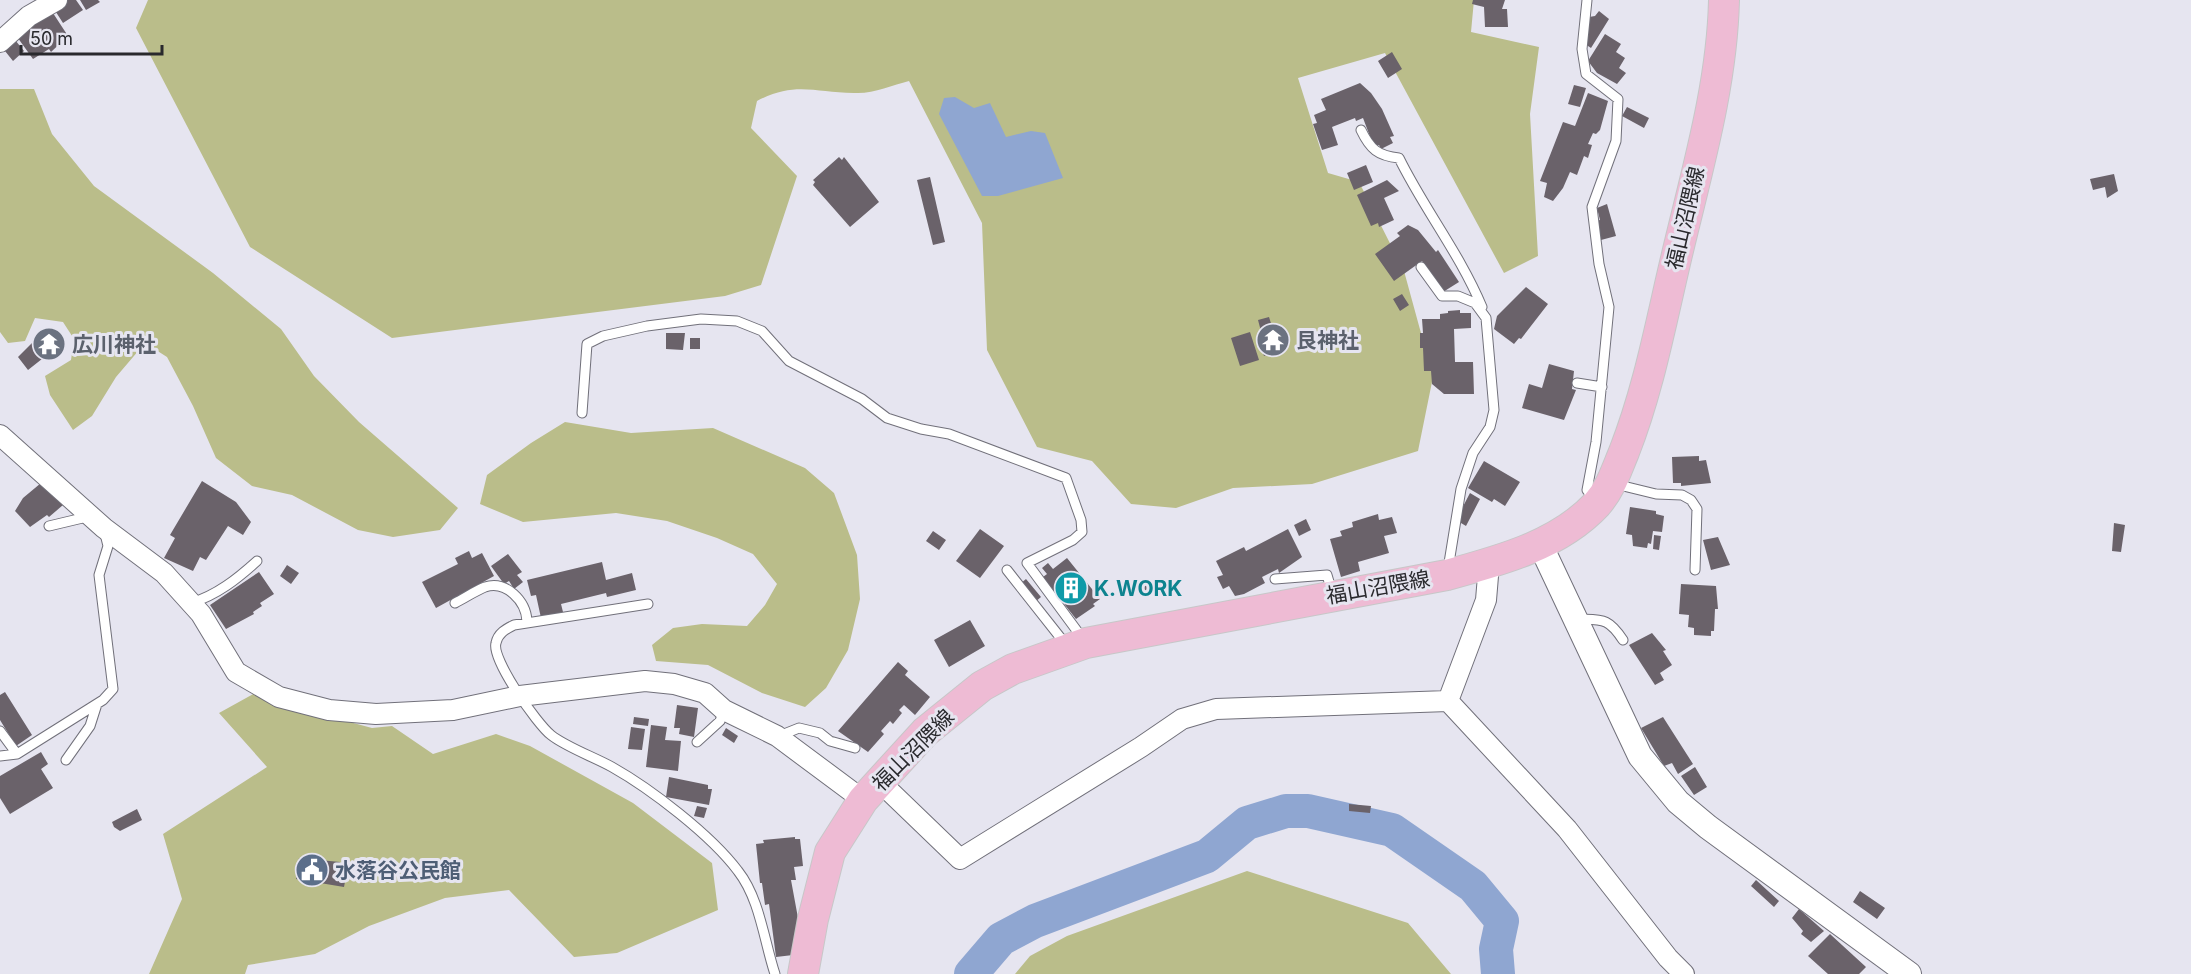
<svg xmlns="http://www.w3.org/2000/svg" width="2191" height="974" font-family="Inter,'Noto Sans JP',sans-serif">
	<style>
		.forest { fill: #babd8a }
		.water { fill: #8fa6d1 }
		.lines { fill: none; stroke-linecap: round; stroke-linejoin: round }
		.river { stroke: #8fa6d1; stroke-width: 34 }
		.building { fill: #6a626a }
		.service-casing { stroke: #71707a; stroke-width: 11 }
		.minor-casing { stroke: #71707a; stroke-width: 22 }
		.tertiary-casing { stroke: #71707a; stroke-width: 26 }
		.primary-casing { stroke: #c7c7c8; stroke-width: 32 }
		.service { stroke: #fff; stroke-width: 9 }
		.minor { stroke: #fff; stroke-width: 20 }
		.tertiary { stroke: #fff; stroke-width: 24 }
		.primary { stroke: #eebbd4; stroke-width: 30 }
		.labels { text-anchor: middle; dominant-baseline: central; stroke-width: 6; stroke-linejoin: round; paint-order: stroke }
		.street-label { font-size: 21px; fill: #29292d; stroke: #e6e5f0 }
		.worship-label { font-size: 21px; font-weight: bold; fill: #5b616d; stroke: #e6e5f0; text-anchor: start }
		.culture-label { font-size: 21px; font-weight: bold; fill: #0d838f; stroke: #e6e5f0; text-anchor: start }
		.service-label { font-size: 21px; font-weight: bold; fill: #4e5e75; stroke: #e6e5f0; text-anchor: start }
	</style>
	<rect width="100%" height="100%" fill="#e6e5f0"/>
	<path class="forest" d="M148,0H1474L1471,32L1539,47L1530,114L1538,256L1504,273L1385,53L1298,78L1328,173L1359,182L1404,271L1433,377L1418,451L1312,484L1233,488L1176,508L1131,504L1092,461L1037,447L987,350L982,223L909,81C893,85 875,93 858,93C817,94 797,80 757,101L751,128L797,176L761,285L725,296L392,338L250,247L136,28Z
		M0,89H34L52,134L94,186L213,273L281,329L314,376L359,422L458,508L440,530L393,537L358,530L292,495L252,486L216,458L193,406L167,357L145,343L116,377L92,416L73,430L50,395L45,376L71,360L74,339L63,322L35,318L25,341L8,343L0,332Z
		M565,422L631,433L713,428L805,468L834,493L857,555L860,599L848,650L826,688L805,707L762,693L708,665L656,661L652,645L673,628L702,624L747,626L765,605L777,584L753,554L717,538L667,521L616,513L523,522L480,504L487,475L531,443Z
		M257,692L275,702L372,728L392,726L433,754L496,734L530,746L633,803L712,863L718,910L617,953L574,957L509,890L445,898L369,926L315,954L248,965L245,974H149L182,899L163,834L267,767L219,713Z
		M1247,871L1408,923L1451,974H1015L1030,956L1067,936Z"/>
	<path class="water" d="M955,97L974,108L990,103L1006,137L1031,131L1045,133L1063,178L998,196H982L939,114L944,98Z"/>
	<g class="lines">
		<path class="river" d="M971,974L1001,939L1035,921L1207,856L1247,823L1286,811H1308L1392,830L1473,886L1502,921L1496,949L1498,974"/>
	</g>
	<path class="building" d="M67,0H76L83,10L63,23L54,9Z
		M80,0H98L100,2L86,10Z
		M1473,0H1505L1502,9H1507L1508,27H1485L1484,7L1472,4Z
		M51,10L68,36L51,52L49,49L33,59L15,34Z
		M1599,11L1609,19L1591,48L1585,44L1589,17L1595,16Z
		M1605,34L1621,44L1616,52L1625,58L1619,68L1626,73L1617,84L1597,73L1588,61Z
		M11,35L24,51L13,61L1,46Z
		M1392,52L1402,69L1388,78L1378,61Z
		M1360,83L1371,93L1382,109L1394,136L1390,137L1393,143L1381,149L1379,145L1374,147L1363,118L1356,121L1355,118L1332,127L1338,145L1322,150L1313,124L1317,123L1314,115L1326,110L1321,99Z
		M1574,85L1586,88L1580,107L1568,104Z
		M1588,93L1608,101L1600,130L1596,134L1593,133L1588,144L1592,145L1588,158L1584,156L1577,175L1570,172L1563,188L1553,201L1544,197L1547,183L1540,181L1563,122L1575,126Z
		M1627,107L1649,118L1644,128L1622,116Z
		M839,157L842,160L844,157L879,202L850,227L813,185L815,182L813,180Z
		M1366,165L1373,182L1354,190L1347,173Z
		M2114,174L2118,191L2107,198L2105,187L2093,190L2090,179Z
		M930,177L945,242L933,245L917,180Z
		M1387,180L1399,191L1384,198L1394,220L1379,227L1378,223L1371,226L1357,195Z
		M1607,204L1616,236L1601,240L1596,221L1600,220L1597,208Z
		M1408,225L1418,230L1436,252L1438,250L1459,282L1443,292L1422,261L1394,281L1375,254L1400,236L1397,233Z
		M1526,287L1548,304L1521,339L1519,338L1514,344L1494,329L1497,316Z
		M1402,294L1409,305L1400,311L1393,299Z
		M1460,310V313H1471V328L1454,329L1455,362H1473L1474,394H1444L1432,384L1431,371H1424L1423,348H1420V333H1423L1422,319H1440V314L1448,313V311Z
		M1269,317L1275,336L1279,335L1283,350L1264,356L1259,341L1263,339L1258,320Z
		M1250,332L1259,360L1240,366L1231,338Z
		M666,333H685L683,350L666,349Z
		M690,338H700V349H690Z
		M35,340L47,355L28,370L18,357Z
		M1549,364L1574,371L1572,389L1576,390L1564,420L1522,408L1529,384L1542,388Z
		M1699,456V461L1706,460L1711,483L1681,486V483H1673L1672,457Z
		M1484,461L1520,482L1505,506L1494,499L1492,502L1468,488Z
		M202,481L236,502L251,522L243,535L228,526L206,560L200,557L193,571L164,558L175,538L170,535Z
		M41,483L63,505L49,517L47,515L30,527L15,511L23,498Z
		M1470,493L1480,499L1466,526L1456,520Z
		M1630,507L1656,511V514L1664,516L1662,532L1653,531L1651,544L1648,543L1647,548L1633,546L1632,535L1626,534Z
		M1378,514L1379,520L1392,517L1397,533L1384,536L1389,553L1358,562L1360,571L1341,577L1330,539L1342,536L1340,531L1353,527L1352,522Z
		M1306,519L1311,530L1299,536L1294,525Z
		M2114,523L2125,525L2121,552L2112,551Z
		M980,529L1004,546L980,578L956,561Z
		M1288,529L1302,557L1279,573L1278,569L1262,577L1265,583L1244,594L1235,596L1229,586L1223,589L1217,577L1223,575L1216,561L1244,547L1246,551Z
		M933,531L946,540L939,550L926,541Z
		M1654,535L1661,536L1659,550L1653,549Z
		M1718,537L1730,565L1711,570L1703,540Z
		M469,551L472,558L482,553L494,576L436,608L422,582L458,564L455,558Z
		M508,554L522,572L517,575L523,582L514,589L509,581L504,584L491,566Z
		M1067,558L1100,599L1093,604L1095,606L1076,619L1043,577L1047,574L1042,568L1048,563L1053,569Z
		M602,562L606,580L632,573L636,590L607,597L606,593L561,604L563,612L541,618L536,595L531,596L527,580Z
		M287,565L299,573L291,584L280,576Z
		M259,572L274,594L260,603L262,606L253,612L254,614L226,629L210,605Z
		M1026,579L1041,597L1035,602L1020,584Z
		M1138,584L1158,586L1157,596L1137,594Z
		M1681,584L1716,586L1718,609H1715L1714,631H1711V636L1694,635V628L1688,627L1689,615L1679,614Z
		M970,620L985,646L949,667L934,640Z
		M1652,633L1666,650L1663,651L1672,665L1660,673L1664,680L1655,685L1629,645Z
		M898,662L908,671L905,675L930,697L915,715L904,705L899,710L902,713L893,724L890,721L881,731L884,734L868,752L838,731Z
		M5,692L32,735L16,746L0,720V695Z
		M677,705L698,708L694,737L679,734L680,728H674Z
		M634,717L649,719L648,726L633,724Z
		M1663,717L1693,764L1678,774L1672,763L1664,766L1641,728Z
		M651,725L667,727L665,740L681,741L678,771L646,767Z
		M631,727L645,729L642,750L628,749Z
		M726,728L738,736L734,743L722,735Z
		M41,752L48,764L41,769L53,788L10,814L0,798V776Z
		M1695,767L1707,787L1694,795L1681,776Z
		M669,777L708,785V789H712L709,805L666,797Z
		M1349,804L1371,806L1370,813L1349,811Z
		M697,806L707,808L704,818L694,816Z
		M137,809L142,820L120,831L114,827L112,822Z
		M795,837V839H800L803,866L794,867L796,880H791L798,918L793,955L776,957L769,904L765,905L762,883H760L756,844L764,843L763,840Z
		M299,858L340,862L338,870L347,871L344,887L296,879Z
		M1756,880L1779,901L1774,907L1751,886Z
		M1860,891L1885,908L1877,919L1853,902Z
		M1799,909L1824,931L1811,942L1801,934L1803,931L1792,918Z
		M1830,934L1866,967L1859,974H1828L1808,956Z"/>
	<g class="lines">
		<g class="service-casing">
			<path id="service" d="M1587,0L1582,49L1586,74L1618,99L1616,141L1592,207L1599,264L1609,307L1596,442L1587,490L1594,499
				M1361,130C1370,149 1378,156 1399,158C1424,209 1460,254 1482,307
				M1421,267L1442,296H1458L1475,303L1486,318L1494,410L1490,427L1473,453L1461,489L1448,569
				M1577,383L1602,387
				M582,413L587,344L603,336L647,326L701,319L737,321L762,331L789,361L862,399L887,418L921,429L949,434L1066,478L1081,520L1082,532L1073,540L1027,563L1083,639
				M1615,484L1656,494L1682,495L1691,500L1697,509L1695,570
				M49,526L91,516
				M1007,570L1067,646
				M1275,579L1327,575L1332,592
				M191,603C217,595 237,579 257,561
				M455,603C465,598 475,591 485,587C506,580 526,601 527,621
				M648,604L514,625C506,629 498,633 496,643C491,659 537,724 551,735C566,747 594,757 612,767C651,789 711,835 738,871C760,899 764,941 775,974
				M1577,619C1602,620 1608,617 1623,640
				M0,731L17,754
				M779,736L799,728L820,733L830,741L855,748
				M697,742L720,721L724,710
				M0,756L17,754L103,700L113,689L99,575L108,546L104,530
				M66,760L90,726L97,704"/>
		</g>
		<g class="minor-casing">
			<path id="minor" d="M0,42L29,16L57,0
				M0,435L104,528L164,573L201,614L236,672L279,697L329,710L376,714L453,710L520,696L645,681L674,684L705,693L724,710L777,736L863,800
				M1448,701L1486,600L1489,564
				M880,782L960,859L1141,747L1182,719L1216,709L1448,701L1567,829L1668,958L1684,974"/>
		</g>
		<g class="tertiary-casing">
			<path id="tertiary" d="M1540,544L1640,756L1678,802L1708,827L1909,974"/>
		</g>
		<g class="primary-casing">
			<path id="primary" d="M803,974L813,919L830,852L863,800L925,732L982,686L1013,669L1086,643L1447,575C1499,561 1559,545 1597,504C1611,488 1616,471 1624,452C1648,391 1660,327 1675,263C1695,177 1722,89 1724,0"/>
		</g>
		<use href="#service" class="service"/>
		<use href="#minor" class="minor"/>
		<use href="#tertiary" class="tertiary"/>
		<use href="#primary" class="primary"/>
	</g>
	<defs>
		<g id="temple-disc" transform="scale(1.725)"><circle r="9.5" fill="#6b7280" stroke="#e6e5f0"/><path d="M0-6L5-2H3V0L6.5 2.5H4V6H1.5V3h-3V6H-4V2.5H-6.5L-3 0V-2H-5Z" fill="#fff"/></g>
		<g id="building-disc" transform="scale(1.725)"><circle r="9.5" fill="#0f9aa8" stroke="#e6e5f0"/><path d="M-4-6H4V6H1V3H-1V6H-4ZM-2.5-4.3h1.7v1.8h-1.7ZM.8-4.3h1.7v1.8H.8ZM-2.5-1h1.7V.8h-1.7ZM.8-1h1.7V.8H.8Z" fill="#fff"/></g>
		<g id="civic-disc" transform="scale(1.725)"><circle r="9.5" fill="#5c6f8a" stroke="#e6e5f0"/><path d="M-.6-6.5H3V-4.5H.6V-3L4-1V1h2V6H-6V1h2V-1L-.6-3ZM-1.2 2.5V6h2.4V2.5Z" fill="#fff"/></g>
	</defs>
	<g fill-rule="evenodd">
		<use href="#temple-disc" x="1273" y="340"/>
		<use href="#temple-disc" x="49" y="344"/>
		<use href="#building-disc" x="1071" y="588"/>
		<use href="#civic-disc" x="312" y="870"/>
	</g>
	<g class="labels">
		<g class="street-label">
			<text transform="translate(1685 218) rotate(-77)">福山沼隈線</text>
			<text transform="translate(1378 587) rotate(-10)">福山沼隈線</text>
			<text transform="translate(913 750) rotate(-45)">福山沼隈線</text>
		</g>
		<g class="worship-label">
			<text x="1296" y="340">艮神社</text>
			<text x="72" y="344">広川神社</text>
		</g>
		<g class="culture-label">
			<text x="1094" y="588">K.WORK</text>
		</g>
		<g class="service-label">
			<text x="335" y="870">水落谷公民館</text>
		</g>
	</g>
	<path d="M21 45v9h141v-9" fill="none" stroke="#29292d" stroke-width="3"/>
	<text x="30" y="45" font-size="18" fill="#29292d" stroke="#e6e5f0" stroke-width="4.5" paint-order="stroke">50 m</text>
</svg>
